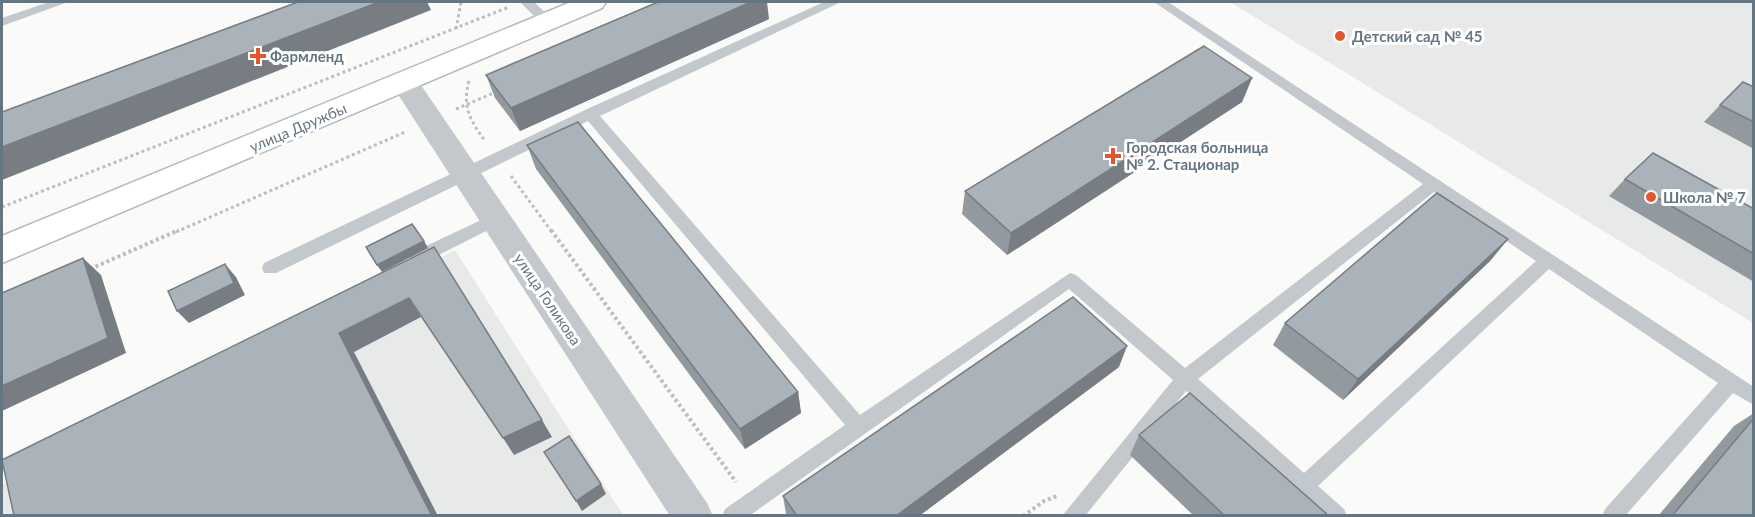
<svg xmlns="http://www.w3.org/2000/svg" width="1755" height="517" font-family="Lato,sans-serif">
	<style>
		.built { fill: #e8e9e9 }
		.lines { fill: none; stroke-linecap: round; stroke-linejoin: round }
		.secondary-casing { stroke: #b3babf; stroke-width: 3 }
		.path-far1 { stroke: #bbbfc2; stroke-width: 3; stroke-dasharray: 3 3; stroke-linecap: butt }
		.path { stroke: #bbbfc2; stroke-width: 4; stroke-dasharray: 3 3; stroke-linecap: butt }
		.lane { fill: #c3c8cc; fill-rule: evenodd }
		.street { fill: #c3c8cc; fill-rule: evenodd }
		.secondary { fill: #fff; fill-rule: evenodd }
		.wall { fill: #929a9f }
		.shaded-wall { fill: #777d82 }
		.building { fill: #aab3b9; stroke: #777d82; stroke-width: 1.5 }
		.poi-dot { fill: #e4572e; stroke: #fff; stroke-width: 2 }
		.labels { text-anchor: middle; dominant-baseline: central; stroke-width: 6; stroke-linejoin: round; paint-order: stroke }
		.poi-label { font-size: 15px; font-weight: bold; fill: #657683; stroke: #fff; text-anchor: start }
		.street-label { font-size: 15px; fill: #657683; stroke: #fff }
	</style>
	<rect width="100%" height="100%" fill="#fafaf8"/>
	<path class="built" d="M1230,2H1753V323L1343,71Z
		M455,250L623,515L2,516V485Z"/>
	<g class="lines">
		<g class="secondary-casing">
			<path id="secondary" d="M571,2H606L602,8L2,263V236Z"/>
		</g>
		<path class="path-far1" d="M456,29L461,2
			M469,81C462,107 470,120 485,141
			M456,109L496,92
			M511,176L552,232
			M2,207L509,7
			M176,232L405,132"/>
		<path class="path" d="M551,230L736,482
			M90,269L179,230
			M1023,516L1044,501L1057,496"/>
		<path class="lane" d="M49,2H68L2,26V18Z
			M520,2H534L554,21L552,24H542Z
			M824,2H841L600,116L860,415L1070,273L1076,275L1185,368L1423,184L1154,2H1168L1754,387V405L1733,393L1625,516H1602L1605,509L1718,383L1549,269L1318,486L1344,509L1347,516H1322L1186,391L1085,516H1062L1173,380L1069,289L749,516H722L725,509L845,425L588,121L276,273H264L262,268L264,263L585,110ZM1434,192L1536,261L1304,473L1198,379Z
			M494,214L500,216L502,220L500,224L423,263H411L409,258L411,253Z"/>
		<path class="street" d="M404,72L414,75L707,503L713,516H670L390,82L394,75Z"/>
		<use href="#secondary" class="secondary"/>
	</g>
	<path class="wall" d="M769,19L520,131L495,98L486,75Z
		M1252,78L1242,102L1007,255L962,214L965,191Z
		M1754,87V149L1704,122L1720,105Z
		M527,145L798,392L801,413L745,449L536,169Z
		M1625,179L1754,209V282L1609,196Z
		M1508,239L1490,261L1343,400L1273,345L1285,323Z
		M1119,367L919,516H787L786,514L783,496Z
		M1754,413V516H1658L1734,426Z
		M1139,435L1329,516H1194L1130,455Z"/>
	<path class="shaded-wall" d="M379,2H427L431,10L2,180V147Z
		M751,2H767L769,19L520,131L511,108Z
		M1252,78L1242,102L1007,255L1011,233Z
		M1508,239L1490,261L1343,400L1358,379Z
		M424,241L428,248L382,272L377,265Z
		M83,258L101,275L126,353L2,411V386Z
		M225,264L236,277L245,295L189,323L177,311Z
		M409,298L421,317L354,352L438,516H432L339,333Z
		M1127,346L1119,367L919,516H896Z
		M798,392L801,413L745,449L740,429Z
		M542,420L552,437L514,455L503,438Z
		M601,484L606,494L582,511L576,501Z"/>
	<path class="building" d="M298,2H379L2,147V112Z
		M658,2H751L511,108L486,75Z
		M1204,46L1252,78L1011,233L965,191Z
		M1743,82L1754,87V122L1720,105Z
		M578,122L798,392L740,429L527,145Z
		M1653,153L1754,209V254L1625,179Z
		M1437,193L1508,239L1358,379L1285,323Z
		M412,224L424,241L377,265L366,247Z
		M434,247L542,420L503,438L409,298L339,333L432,516H14L2,460Z
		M83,258L108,338L2,386V293Z
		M225,264L234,283L177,311L168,291Z
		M1073,297L1127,346L896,516H797L783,496Z
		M1190,393L1329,516H1225L1139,435Z
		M1754,418V516H1672Z
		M569,436L601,484L576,501L544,452Z"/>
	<g class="poi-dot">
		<circle cx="1340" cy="36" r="6"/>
		<path d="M255 47h6v6h6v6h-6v6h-6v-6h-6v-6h6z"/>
		<path d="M1110 147h6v6h6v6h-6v6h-6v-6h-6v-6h6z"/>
		<circle cx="1651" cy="197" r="6"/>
	</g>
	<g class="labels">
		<g class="poi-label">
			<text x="1352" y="36">Детский сад № 45</text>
			<text x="270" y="56">Фармленд</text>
			<text x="1126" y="147">Городская больница<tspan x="1126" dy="17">№ 2. Стационар</tspan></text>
			<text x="1663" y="197">Школа № 7</text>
		</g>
		<g class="street-label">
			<text transform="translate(298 127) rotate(-23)">улица Дружбы</text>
			<text transform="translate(548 299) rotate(56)">улица Голикова</text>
		</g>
	</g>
	<rect width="1755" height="517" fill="none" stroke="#657683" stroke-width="6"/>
</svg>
